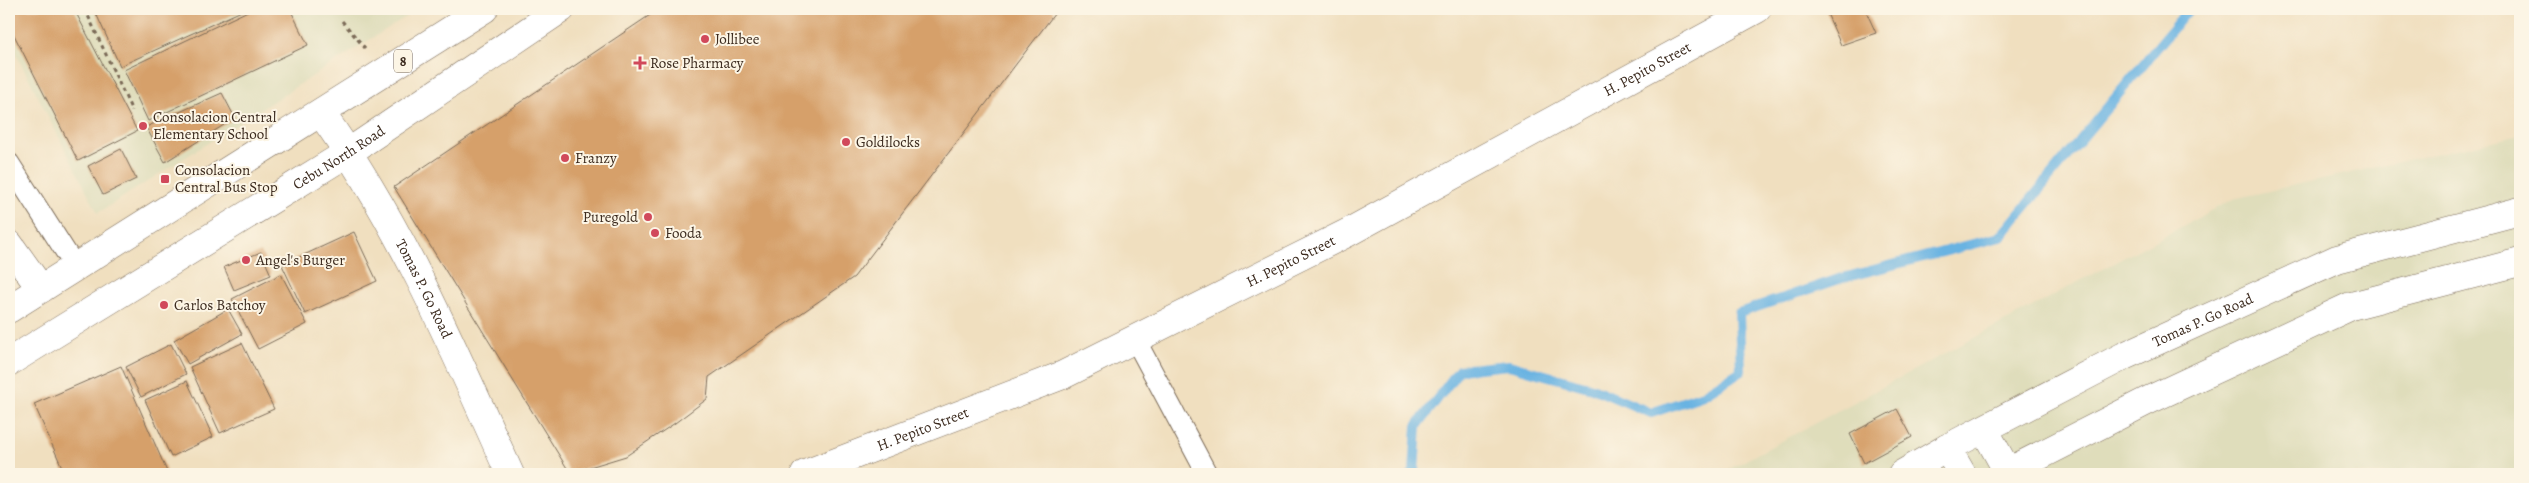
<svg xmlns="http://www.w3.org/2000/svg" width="2529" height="483" font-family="Alegreya,serif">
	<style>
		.built { fill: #dfddbb }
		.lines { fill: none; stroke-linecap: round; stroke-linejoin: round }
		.stream { stroke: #69b3e2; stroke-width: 10 }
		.building { fill: #d6a06b }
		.lane-casing { stroke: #7a6956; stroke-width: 22 }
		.street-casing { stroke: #7a6956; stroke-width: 29 }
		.primary-casing { stroke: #7a6956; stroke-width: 29 }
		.path { stroke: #7a6956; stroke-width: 3; stroke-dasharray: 4 4; stroke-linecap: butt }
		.lane { stroke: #fff; stroke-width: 20 }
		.street { stroke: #fff; stroke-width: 28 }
		.primary { stroke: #fff; stroke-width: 28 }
		.poi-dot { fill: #d1495b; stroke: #fcf5e5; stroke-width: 2 }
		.labels { text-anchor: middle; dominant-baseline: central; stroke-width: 4; stroke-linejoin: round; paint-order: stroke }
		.shield { fill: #fcf5e5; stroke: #75675a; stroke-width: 1 }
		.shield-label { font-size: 14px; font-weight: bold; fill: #3b2a1e }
		.poi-label { font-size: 15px; fill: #3b2a1e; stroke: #fcf5e5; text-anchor: start }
		.street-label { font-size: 15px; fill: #3b2a1e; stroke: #fcf5e5 }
	</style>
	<rect width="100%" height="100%" fill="#fcf5e5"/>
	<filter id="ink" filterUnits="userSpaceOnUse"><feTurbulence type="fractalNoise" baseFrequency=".02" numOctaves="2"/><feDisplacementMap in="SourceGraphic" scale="10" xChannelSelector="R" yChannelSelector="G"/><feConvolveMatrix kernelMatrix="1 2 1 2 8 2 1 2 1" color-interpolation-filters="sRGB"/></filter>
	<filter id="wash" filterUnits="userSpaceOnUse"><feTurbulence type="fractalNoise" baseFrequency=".0096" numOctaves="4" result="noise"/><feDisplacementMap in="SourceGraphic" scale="20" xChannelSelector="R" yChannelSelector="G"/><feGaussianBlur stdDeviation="1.12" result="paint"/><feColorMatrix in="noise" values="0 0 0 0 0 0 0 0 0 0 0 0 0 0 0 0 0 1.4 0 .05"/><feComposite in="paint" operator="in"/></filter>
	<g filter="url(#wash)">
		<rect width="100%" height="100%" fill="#f0dfbf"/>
		<path class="built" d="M9,9H418L98,213L9,40Z
			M2520,135V474H1720L2233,199Z"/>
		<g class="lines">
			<path class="stream" d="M1412,474L1414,472L1417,426L1459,370L1509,365L1592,388L1651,413L1703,395L1741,371L1739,313L1839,279L2000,237L2189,9"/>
		</g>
		<g id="blocks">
			<path class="building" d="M9,9H74L137,131L78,161L9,25Z
				M94,9H246L120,66Z
				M252,9H290L308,45L148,121L124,70Z
				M659,9H1052L1055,13L854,277L709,377L707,399L675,423L626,456L570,473L394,187Z
				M1825,9H1865L1876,33L1841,45Z
				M222,93L235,118L165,162L146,127Z
				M121,149L136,179L103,195L88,166Z
				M354,232L377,281L305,314L282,265Z
				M261,252L271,275L234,290L224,267Z
				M281,274L307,324L258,349L232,299Z
				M228,309L242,334L188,364L174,340Z
				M242,343L274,409L220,433L190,367Z
				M171,344L186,374L141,397L126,367Z
				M121,366L168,474H65L34,404Z
				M187,381L213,437L171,457L145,400Z
				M1897,409L1912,437L1864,463L1850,434Z"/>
		</g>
	</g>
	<g filter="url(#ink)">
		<use href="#blocks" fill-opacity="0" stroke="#7a6956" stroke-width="1"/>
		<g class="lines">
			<g class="lane-casing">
				<path id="lane" d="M9,163L76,268
					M1135,339L1207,474"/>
			</g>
			<g class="street-casing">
				<g id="street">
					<path id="s1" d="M321,113C401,224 454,350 510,474"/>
					<path d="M9,244L41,289"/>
					<path d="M1984,429L2009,474"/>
					<path d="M1947,448L1962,474"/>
					<path id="s2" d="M805,474L1063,375L1347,233L1757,9"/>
					<path id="s3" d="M1902,474L1947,448L2124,356L2337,259L2520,211"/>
					<path d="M2004,474L2149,400L2351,306L2520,262"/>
				</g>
			</g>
			<g class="primary-casing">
				<g id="primary">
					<path d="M9,309L484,9"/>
					<path id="s4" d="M9,362L349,152L561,9"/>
				</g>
			</g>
			<path class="path" d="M85,9L132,111
				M342,21L365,48"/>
			<use href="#lane" class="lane"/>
			<use href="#street" class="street"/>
			<use href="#primary" class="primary"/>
		</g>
	</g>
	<g class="poi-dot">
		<circle cx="705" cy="39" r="5"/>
		<path d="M637.5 55.5h5v5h5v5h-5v5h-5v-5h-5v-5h5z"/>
		<circle cx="143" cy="126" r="5"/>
		<circle cx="846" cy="142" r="5"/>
		<circle cx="565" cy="158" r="5"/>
		<rect x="160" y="174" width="10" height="10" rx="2.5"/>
		<circle cx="648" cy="217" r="5"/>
		<circle cx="655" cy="233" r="5"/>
		<circle cx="246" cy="260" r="5"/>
		<circle cx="164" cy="305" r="5"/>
	</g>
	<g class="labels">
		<rect class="shield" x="394" y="49.5" width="18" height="23" rx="4"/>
		<g class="shield-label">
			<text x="403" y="61">8</text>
		</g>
		<g class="poi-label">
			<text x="715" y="39">Jollibee</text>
			<text x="650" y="63">Rose Pharmacy</text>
			<text x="153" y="117">Consolacion Central<tspan x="153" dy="17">Elementary School</tspan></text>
			<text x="856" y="142">Goldilocks</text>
			<text x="575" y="158">Franzy</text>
			<text x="175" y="170">Consolacion<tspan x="175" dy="17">Central Bus Stop</tspan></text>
			<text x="638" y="217" text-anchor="end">Puregold</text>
			<text x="665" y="233">Fooda</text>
			<text x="256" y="260">Angel's Burger</text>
			<text x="174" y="305">Carlos Batchoy</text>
		</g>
		<g class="street-label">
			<text stroke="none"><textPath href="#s2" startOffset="936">H. Pepito Street</textPath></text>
			<text stroke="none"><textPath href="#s4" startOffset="388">Cebu North Road</textPath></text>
			<text stroke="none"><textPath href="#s2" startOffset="531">H. Pepito Street</textPath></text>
			<text stroke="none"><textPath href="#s1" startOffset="204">Tomas P. Go Road</textPath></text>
			<text stroke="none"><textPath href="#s3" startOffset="338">Tomas P. Go Road</textPath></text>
			<text stroke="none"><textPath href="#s2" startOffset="126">H. Pepito Street</textPath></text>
		</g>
	</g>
	<rect width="2529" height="483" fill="none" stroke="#fcf5e5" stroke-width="30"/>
</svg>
